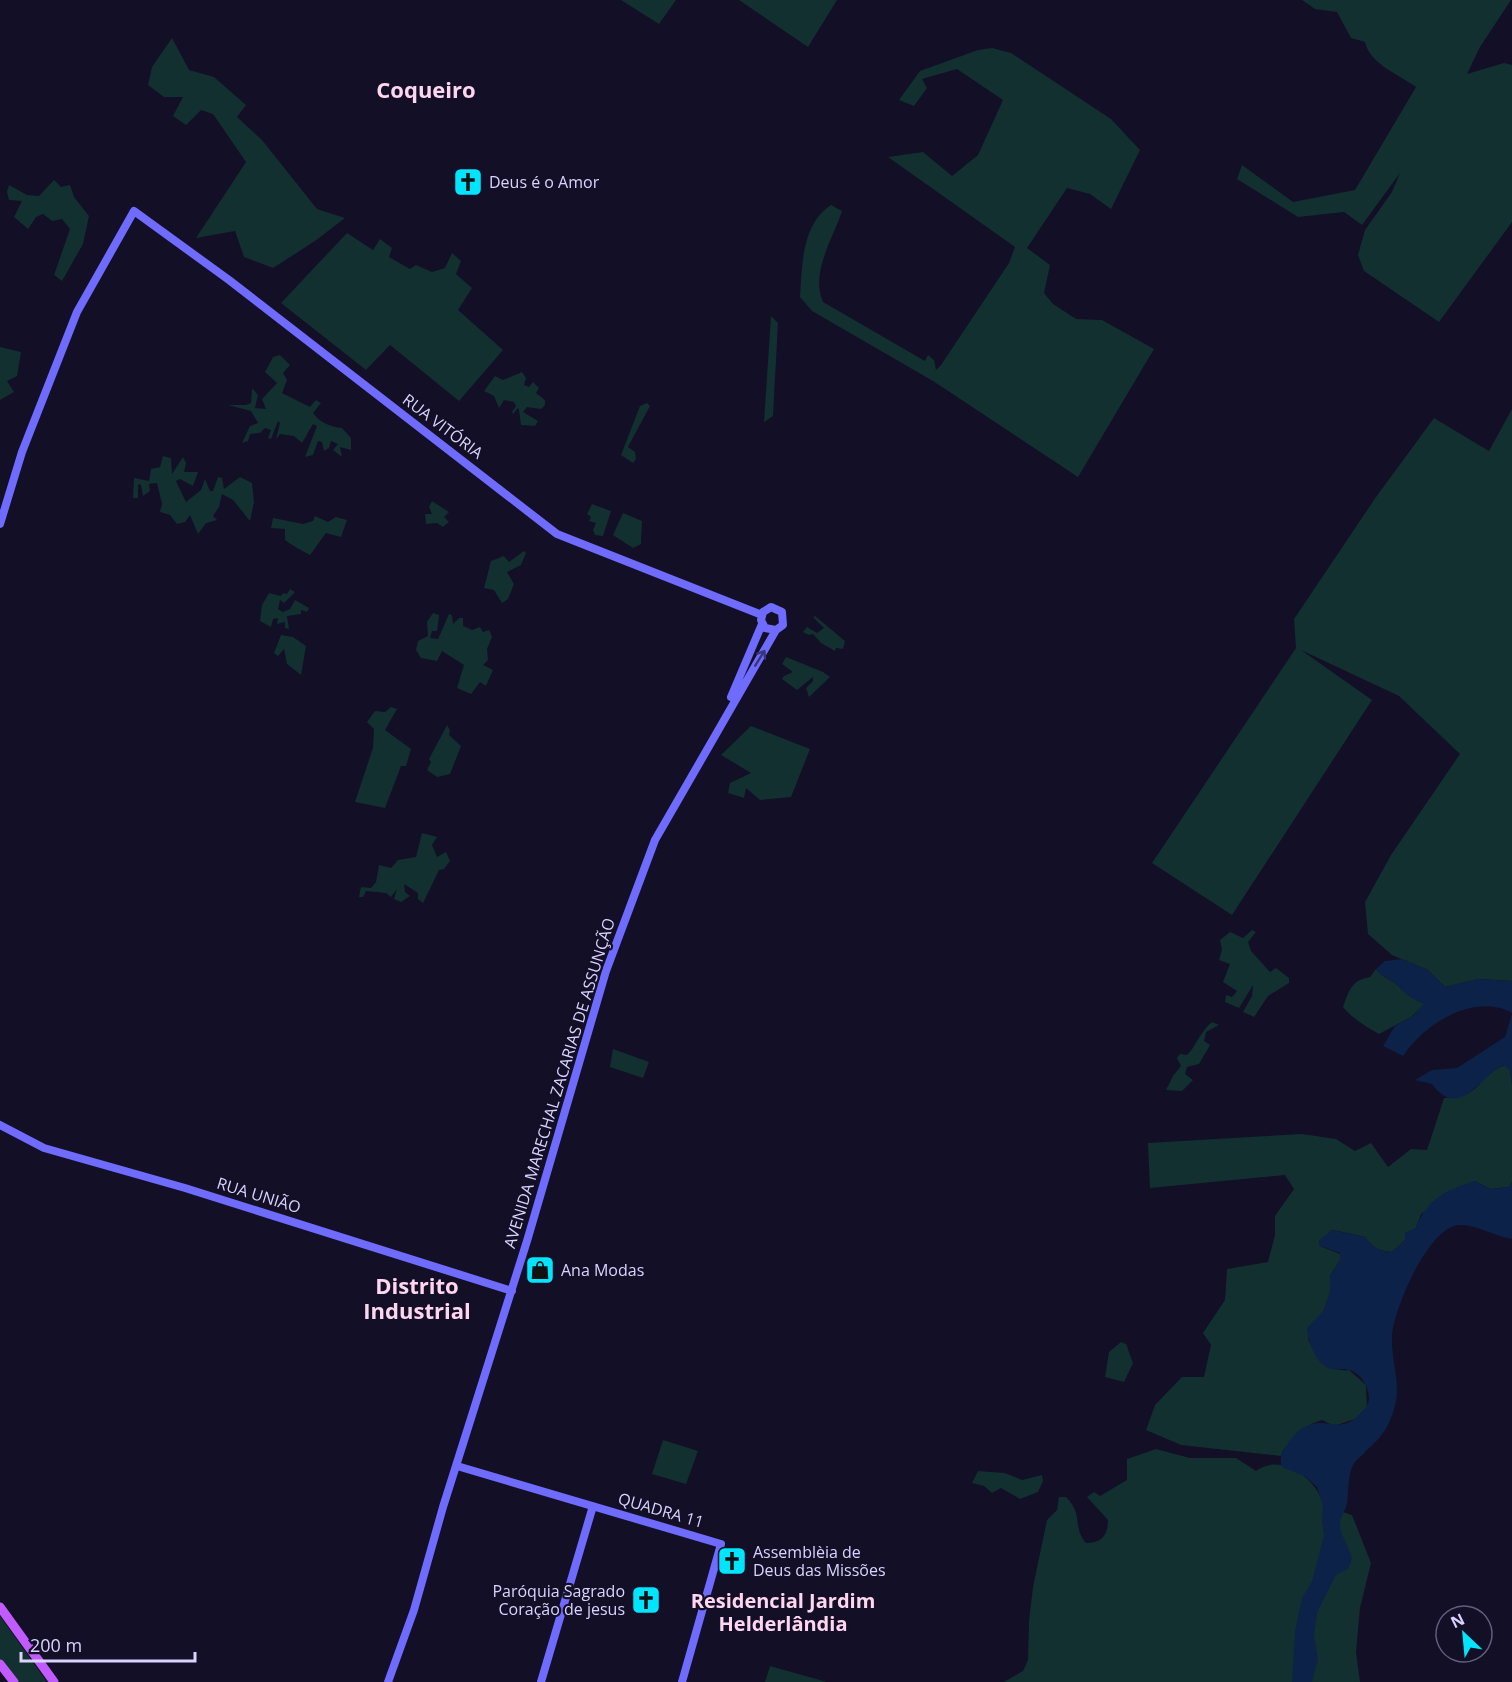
<svg xmlns="http://www.w3.org/2000/svg" width="1512" height="1682" font-family="'Open Sans',sans-serif">
	<style>
		.green { fill: #12302f }
		.water { fill: #0c2248 }
		.lines { fill: none; stroke-linecap: round; stroke-linejoin: round }
		.secondary { stroke: #6f6bff; stroke-width: 8 }
		.primary { stroke: #c25bff; stroke-width: 9 }
		.oneway { stroke: #38347d }
		.labels { text-anchor: middle; dominant-baseline: central; stroke-width: 4.5; stroke-linejoin: round; paint-order: stroke }
		.poi-label { font-size: 16px; fill: #d9d4ff; stroke: #130f26; text-anchor: start }
		.street-label { font-size: 16px; fill: #d9d4ff; stroke: #130f26 }
		.quarter-label { font-size: 20px; font-weight: bold; fill: #ffd6f0; stroke: #130f26 }
		.district-label { font-size: 22px; font-weight: bold; fill: #ffd6f0; stroke: #130f26 }
	</style>
	<rect width="100%" height="100%" fill="#130f26"/>
	<path class="green" d="M621,0H676L659,24Z
		M739,0H837L808,47Z
		M1302,0H1511L1480,47L1467,74L1504,63L1512,65V222L1439,322L1364,271L1358,255L1365,230L1392,192L1400,173L1362,225L1344,212L1298,217L1237,179L1242,165L1293,202L1355,190L1416,87C1398,74 1370,64 1365,42L1351,38L1337,12L1315,9Z
		M172,38L189,70L214,77L246,105L237,117L262,140L317,209L345,218L315,241L273,268L244,257L235,231L196,238L246,162L213,114L201,110L186,125L173,116L183,97H164L148,85L152,67Z
		M992,48L1011,53L1111,119L1140,150L1111,209L1090,194L1067,188L1027,248L1050,265L1044,293L1053,304L1076,319L1102,320L1154,349L1078,477L933,381L812,311L800,297C802,265 802,224 831,205L842,211C833,239 810,273 823,302L925,361L928,355L934,360L936,370L941,365L1009,263L1015,247L888,157L923,152L952,176L978,155L1003,100L957,69L922,79L927,88L914,106L899,100L920,71L978,50Z
		M54,180L61,187L70,185L74,197L89,216L83,244L62,281L54,275L70,229L62,219L52,221L43,214L36,217L28,229L14,217L22,201L9,200L7,192L9,185L27,195L39,196Z
		M347,233L373,250L380,239L392,248L389,257L410,269L416,265L432,272L445,268L452,253L461,261L456,274L472,288L458,310L503,350L459,401L390,345L366,370L281,303Z
		M771,316L778,323L773,416L764,422Z
		M0,347L21,352L17,376L7,381L14,392L0,400Z
		M280,355L290,365L283,373L287,380L282,393L310,407L316,400L321,403L313,413C320,423 332,427 342,428L351,438V450L340,447L342,457L333,450L338,444L331,441L329,448L324,451L322,442L318,441L313,455L305,457L317,426L313,424L302,443L294,436L280,434L276,439L280,423L278,421L271,439L268,438L271,430L265,428L260,433L250,434L248,441L242,443L250,426L258,423L251,411L228,405H246L251,403L252,388L258,395L255,408L266,409L262,399L277,383L265,372L273,357Z
		M522,372L526,378L524,385L529,387L533,382L539,388L536,393L545,400V405L541,409L527,407L523,412L538,421L535,426L521,425L519,410L518,408L513,414L512,412L516,406L514,402L504,400L499,408L494,396L484,391L495,376L503,380Z
		M647,403L650,406L628,447L635,452L636,459L633,463L621,455L640,406Z
		M1512,409V981L1478,979L1445,987L1428,970L1392,955L1368,934L1365,902L1391,855L1460,754L1399,696L1301,650L1372,700L1232,915L1152,863L1296,648L1294,619L1376,497L1434,418L1489,451Z
		M163,456L171,458L172,474L183,457L186,463L184,472H198L193,486L180,479L176,481L186,502L201,490L205,479L210,491H213L218,477L222,478L224,489L240,477L252,483L254,502L250,521L233,500L222,494L219,507L213,516L217,520L206,523L198,534L190,515L185,522L177,524L170,515L160,512L162,504L157,483L149,484L150,491L143,496L141,485L138,484V498H133L134,478L149,481L151,469L160,467Z
		M432,501L449,512L444,517L449,522L443,527L437,523L426,524L425,514H432L429,507Z
		M592,504L611,511L603,536L595,535L593,530L596,523L589,521L591,517L587,514Z
		M623,513L642,521L641,544L633,548L613,535Z
		M315,516L328,522L336,517L347,520L341,537L326,533L310,555C301,550 293,546 285,540V529L271,528L273,518L303,524L313,521Z
		M524,551L526,553L521,565L507,572L514,584L508,599L502,603L494,590L484,588L491,561L504,556L509,562Z
		M290,589L295,592L284,603L280,600L278,609L283,612L290,609L295,600L309,608L307,612L301,610V614L287,616L289,629L285,628V622L277,624L278,618L273,619L271,627L260,621L262,605L269,593L281,596L283,593L287,594Z
		M433,613L439,615L437,631H432L430,638L438,639L449,614L452,615L453,624L459,618H463V626L472,630L480,627L483,632L489,630L492,637L487,649L488,660L483,665L493,670L486,686L480,682L471,694L457,688L464,665L442,651L437,661L421,658L416,650L418,641L428,636L427,622Z
		M815,616L845,641L843,649L836,648L835,651L821,643L813,634L809,635L803,632L807,627L817,633L824,628L813,617Z
		M281,635L293,637L306,646L301,675L287,664L284,649L278,656L274,653Z
		M786,657L823,672L830,677L809,697L806,688L813,681V677L797,690L782,679L784,676L793,672L782,664Z
		M391,707L397,709L385,730L411,749L406,766H401L385,808L355,802L373,748L374,729L367,722L375,711L385,712Z
		M447,725L450,730L449,735L461,746L450,774L437,777L427,770L431,762L429,759Z
		M751,726L810,749L791,797L760,800L746,788L744,798L728,793L730,783L751,773L721,755Z
		M422,833L437,837L432,845L437,857L446,852L450,861L444,869L439,870L423,903L418,899V893L404,884L405,892L410,896L401,902L394,899L397,889L391,897L386,893L366,891L363,897H359L361,887L371,888L376,882L379,865L391,868L398,860L416,857Z
		M1252,930L1256,932L1248,942L1251,951L1270,972L1276,968L1289,978V983L1268,996L1254,1017L1243,1012L1252,996L1253,985L1239,1008L1225,1002L1226,995L1232,997L1237,991L1223,982L1230,964L1219,960L1222,950L1220,940L1230,932L1243,938Z
		M1376,969C1382,977 1388,978 1396,984C1406,993 1411,999 1425,1004L1411,1017L1379,1034C1366,1027 1352,1018 1343,1007C1349,990 1352,980 1370,977Z
		M1212,1022L1219,1025L1206,1032L1204,1041L1210,1045L1199,1064L1187,1067L1185,1074L1193,1080L1182,1091L1166,1090L1173,1076L1181,1066L1177,1058L1180,1054L1187,1055C1195,1048 1199,1033 1212,1022Z
		M613,1049L649,1062L643,1078L610,1067Z
		M1505,1065L1510,1070L1512,1084V1182L1509,1187L1490,1189L1475,1181L1421,1214L1416,1228L1406,1233L1405,1240L1392,1252C1379,1251 1372,1248 1365,1237L1333,1230L1319,1241L1320,1246L1340,1254V1260L1330,1276V1292L1324,1310L1308,1339C1317,1358 1326,1372 1349,1370L1366,1385L1367,1407L1355,1419L1334,1426L1322,1420L1311,1424L1283,1450L1281,1456L1181,1445L1146,1430L1155,1405L1182,1377H1204L1211,1345L1203,1333L1225,1300L1227,1269L1268,1262L1275,1235V1216L1294,1189L1285,1175L1150,1188L1148,1143L1302,1134L1336,1139L1355,1151L1371,1143L1388,1167L1411,1149L1427,1150L1444,1098C1484,1097 1475,1077 1505,1065Z
		M1121,1342L1126,1344L1133,1363L1124,1382L1105,1377L1109,1352Z
		M663,1440L698,1451L686,1484L652,1474Z
		M1156,1449L1190,1458H1236L1256,1471C1281,1452 1317,1478 1324,1506L1352,1515L1371,1563L1360,1608L1356,1652L1360,1682H1004L1023,1671L1028,1660L1029,1621L1033,1587L1047,1520L1057,1510L1059,1497H1066C1084,1515 1072,1527 1086,1543C1102,1543 1108,1535 1108,1520L1087,1497L1094,1492L1100,1496L1127,1480V1459Z
		M978,1471L1005,1473L1022,1480L1042,1475L1043,1481L1038,1492L1020,1499L1001,1488L992,1493L984,1486L972,1483Z
		M0,1616L47,1682H17L0,1659Z
		M770,1666L827,1682H765Z"/>
	<path class="water" d="M1402,959L1428,970L1445,987L1478,979L1512,981V1013C1475,992 1424,1024 1403,1056L1383,1046L1395,1026L1413,1016L1424,1004C1411,999 1406,993 1396,984C1388,978 1382,977 1376,969L1385,961Z
		M1512,1013V1084L1510,1070L1504,1065C1480,1075 1460,1122 1432,1084L1415,1080L1432,1070L1457,1068L1505,1037Z
		M1475,1181L1490,1189L1509,1187L1512,1182V1239C1493,1236 1479,1225 1460,1225C1429,1225 1393,1310 1392,1337C1391,1362 1402,1384 1394,1409C1389,1427 1381,1438 1367,1450C1364,1454 1357,1459 1354,1463C1347,1476 1349,1490 1347,1503C1346,1510 1339,1519 1340,1525C1340,1535 1350,1548 1352,1559L1348,1569L1336,1575L1317,1613L1314,1635L1318,1659L1312,1682H1292L1295,1631L1302,1598L1312,1581L1324,1536L1322,1520L1323,1506L1317,1487L1306,1477L1282,1467C1279,1459 1281,1453 1286,1446C1293,1436 1298,1429 1309,1425C1328,1418 1341,1434 1360,1414C1365,1409 1369,1405 1369,1398C1369,1387 1360,1372 1349,1370C1343,1368 1337,1370 1331,1369C1316,1365 1308,1342 1307,1328L1324,1310L1330,1292V1276L1340,1260V1253L1320,1246L1319,1241L1332,1230L1365,1237C1372,1248 1379,1251 1392,1252L1405,1240V1233L1416,1228C1426,1199 1448,1189 1475,1181Z"/>
	<g class="lines">
		<path class="secondary" d="M0,524L22,452L77,312L134,211L229,280L557,534L762,615
			M731,697L762,624
			M0,1125L44,1148L185,1188L512,1291
			M457,1466L721,1544L682,1682
			M388,1682L414,1610L443,1507L527,1241L606,971L655,840L776,630L783,625L782,612L771,607L763,612L761,620L765,628L776,630
			M541,1682L593,1506"/>
		<path class="primary" d="M0,1607L54,1682
			M0,1664L14,1682"/>
	</g>
	<defs><path id="oneway-shaft" d="M-6 0H5M1.5-3L5.5 0L1.5 3" fill="none" stroke-width="1.6" stroke-linecap="round" stroke-linejoin="round" transform="scale(1.5)"/></defs>
	<use class="oneway" href="#oneway-shaft" transform="translate(760 658) rotate(-58)"/>
	<defs>
		<g id="church-square" transform="scale(1.5)"><rect x="-9" y="-9" width="18" height="18" rx="4" fill="#00e5ff" stroke="#130f26"/><path d="M-1.2-6h2.4v3.5h3.3v2.4h-3.3V6h-2.4V-.1h-3.3v-2.4h3.3Z" fill="#111"/></g>
		<g id="shop-square" transform="scale(1.5)"><rect x="-9" y="-9" width="18" height="18" rx="4" fill="#00e5ff" stroke="#130f26"/><path d="M-5-2.5h2.3a2.7 3.5 0 0 1 5.4 0H5L5.5 6h-11ZM-1.5-2.5h3a1.5 2.3 0 0 0-3 0Z" fill="#111"/></g>
	</defs>
	<g fill-rule="evenodd">
		<use href="#church-square" x="468" y="182"/>
		<use href="#shop-square" x="540" y="1270"/>
		<use href="#church-square" x="732" y="1561"/>
		<use href="#church-square" x="646" y="1600"/>
	</g>
	<g class="labels">
		<g class="poi-label">
			<text x="489" y="182">Deus é o Amor</text>
			<text x="561" y="1270">Ana Modas</text>
			<text x="753" y="1552">Assemblèia de<tspan x="753" dy="18">Deus das Missões</tspan></text>
			<text x="625" y="1591" text-anchor="end">Paróquia Sagrado<tspan x="625" dy="18">Coração de jesus</tspan></text>
		</g>
		<g class="street-label">
			<text transform="translate(443 426) rotate(37)">RUA VITÓRIA</text>
			<text transform="translate(559 1083) rotate(-73)">AVENIDA MARECHAL ZACARIAS DE ASSUNÇÃO</text>
			<text transform="translate(259 1195) rotate(17)">RUA UNIÃO</text>
			<text transform="translate(661 1510) rotate(16)">QUADRA 11</text>
		</g>
		<g class="quarter-label">
			<text x="783" y="1600">Residencial Jardim<tspan x="783" dy="23">Helderlândia</tspan></text>
		</g>
		<g class="district-label">
			<text x="426" y="89">Coqueiro</text>
			<text x="417" y="1285">Distrito<tspan x="417" dy="25">Industrial</tspan></text>
		</g>
	</g>
	<g transform="translate(1464 1634) rotate(334)"><circle r="28" fill="#130f26" stroke="#625e7d" stroke-width="1.5"/>
	<path d="M0-4.5L10 22L0 15L-10 22Z" fill="#00e5ff"/>
	<text y="-9" font-size="16" font-weight="bold" text-anchor="middle" fill="#d9d4ff">N</text>
	</g>
	<path d="M21 1652v9h174v-9" fill="none" stroke="#d9d4ff" stroke-width="3"/>
	<text x="30" y="1652" font-size="18" fill="#d9d4ff" stroke="#130f26" stroke-width="4.5" paint-order="stroke">200 m</text>
</svg>
